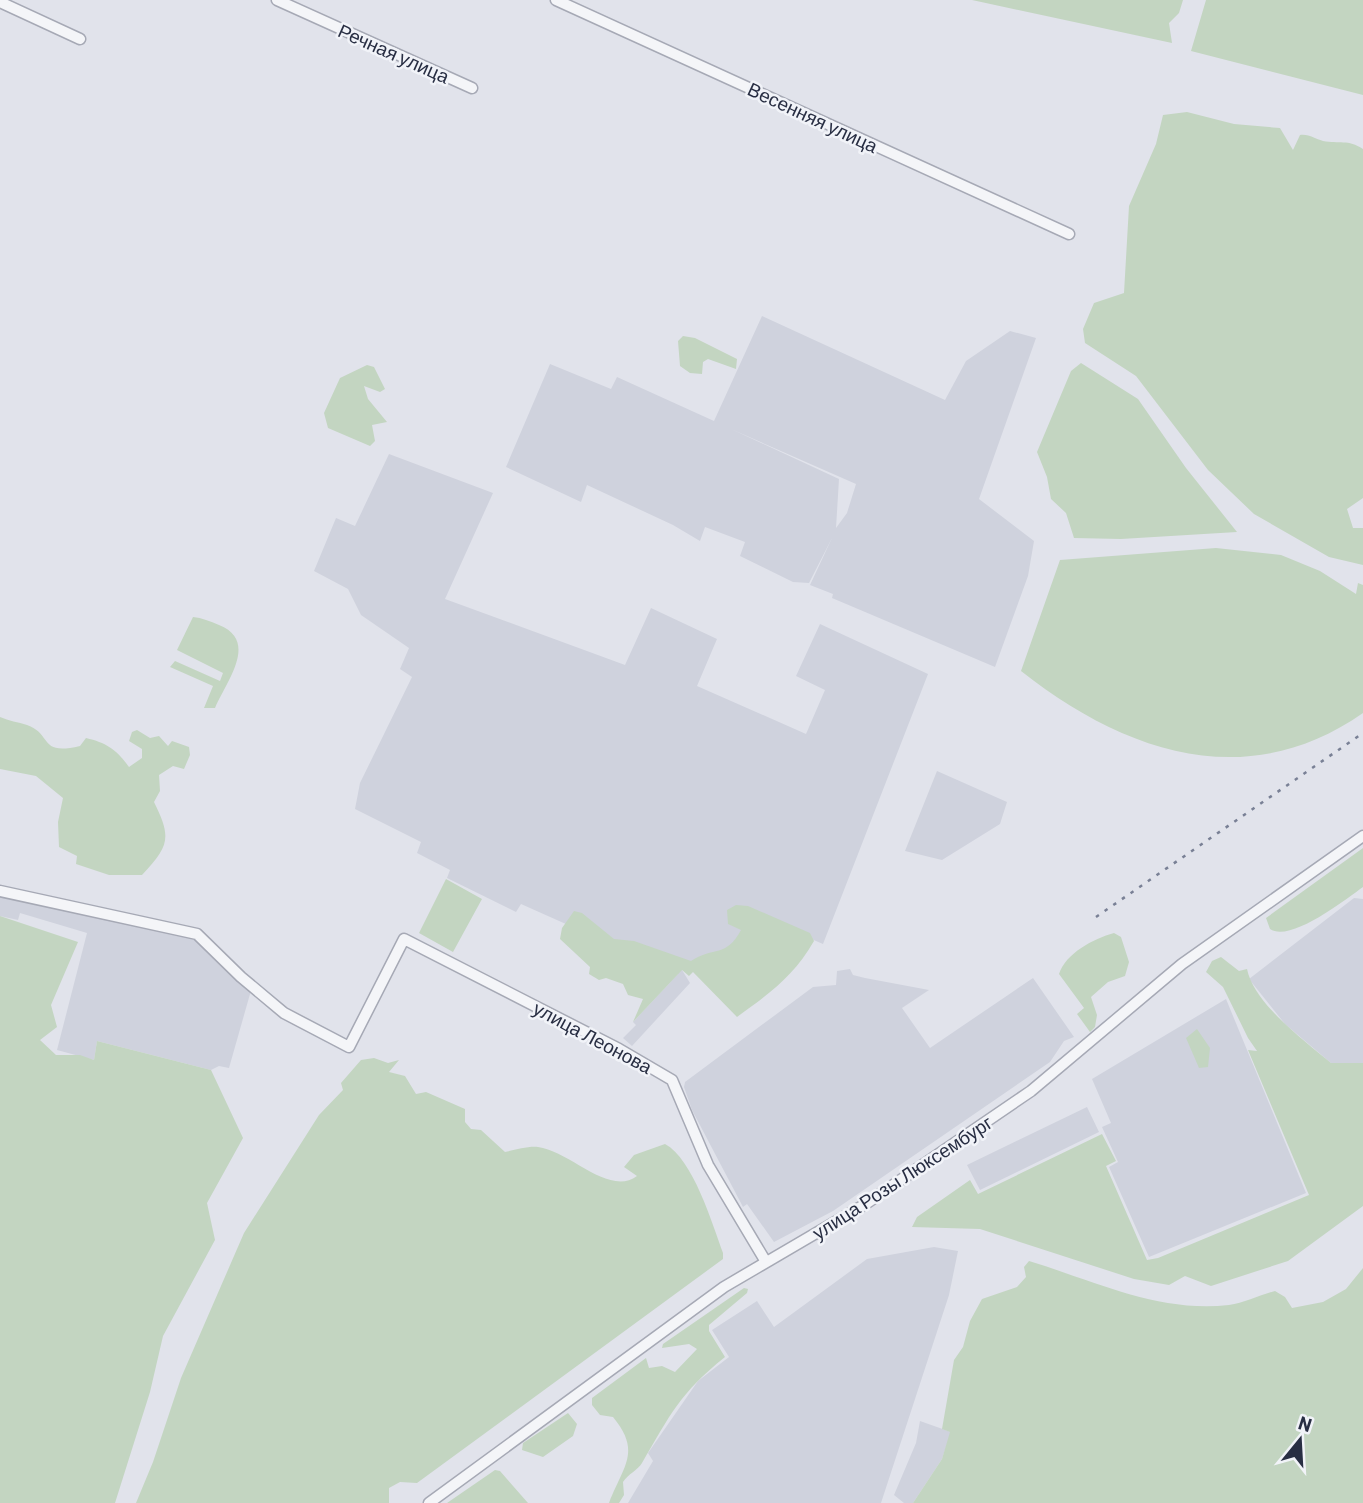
<svg xmlns="http://www.w3.org/2000/svg" width="1363" height="1503" font-family="Barlow,sans-serif">
	<style>
		.built { fill: #cfd2dd; fill-rule: evenodd }
		.green { fill: #c3d5c1 }
		.lines { fill: none; stroke-linecap: round; stroke-linejoin: round }
		.minor-casing { stroke: #a6a9b5; stroke-width: 13 }
		.minor { stroke: #f4f5f8; stroke-width: 10 }
		.rail { stroke: #798095; stroke-width: 2.5; stroke-dasharray: 3.5 7; stroke-linecap: butt }
		.labels { text-anchor: middle; dominant-baseline: central; stroke-width: 5; stroke-linejoin: round; paint-order: stroke }
		.street-label { font-size: 19px; fill: #282e43; stroke: #f1f3f8 }
	</style>
	<rect width="100%" height="100%" fill="#e1e3eb"/>
	<path class="built" d="M762,316L945,400L966,361L1010,331L1036,338L979,499L1034,541L1028,576L995,667L832,598L833,594L810,585L832,538L809,583L793,582L740,556L745,542L705,527L700,541L673,525L587,485L581,502L506,467L550,364L611,389L617,377L714,421ZM731,429L856,484L847,513L836,528L839,479Z
		M389,454L493,493L445,599L625,665L651,608L717,639L697,686L806,734L825,690L796,676L820,624L928,674L823,944L809,938L709,966L682,970L690,983L632,1046L623,1038L636,1025L633,1022L678,974L521,904L516,912L447,878L450,870L417,853L421,842L355,809L360,783L412,677L400,669L409,648L361,615L348,589L314,571L336,518L355,526Z
		M937,771L1007,802L1000,824L942,860L905,851Z
		M0,887L197,934L252,987L229,1068L219,1066L211,1070L97,1041L94,1060L57,1050L87,933L20,913L18,920L0,916Z
		M1354,898L1363,899V1063H1331L1285,1024L1249,979Z
		M850,969L853,975L865,978L929,990L902,1008L930,1048L1033,978L1074,1037L1064,1041L1050,1062L833,1211L774,1242L747,1204L743,1207L692,1110L684,1087L685,1082L813,987L836,985L837,971Z
		M1226,999L1306,1193L1149,1257L1109,1167L1118,1162L1102,1127L1111,1123L1092,1079Z
		M1087,1107L1099,1132L980,1190L967,1165Z
		M934,1247L958,1251L949,1295L881,1503H628L653,1461L648,1453L698,1381L729,1357L712,1330L757,1301L774,1327L867,1259Z
		M920,1421L951,1432L942,1459L913,1503H904L894,1495L916,1443Z"/>
	<path class="green" d="M972,0H1183L1179,13L1169,23L1172,43Z
		M1206,0H1363V95L1191,51Z
		M1187,112L1234,124L1280,128L1293,150L1300,135C1310,134 1315,139 1323,141C1339,144 1348,139 1363,149V498L1347,509L1353,528H1363V565L1329,557L1254,514L1208,470L1136,376L1085,343L1083,329L1094,303L1124,293L1129,206L1156,144L1163,115Z
		M683,336L695,338L737,359L736,369L708,359L703,362L702,374L690,373L680,366L678,341Z
		M1081,363L1138,399L1186,468L1237,532L1121,539L1074,538L1066,513L1051,499L1047,477L1037,452L1071,371Z
		M367,365L374,367L385,389L380,392L364,386L368,399L387,422L372,425L375,441L370,446L328,428L324,413L340,378Z
		M1216,548L1281,555L1320,571L1356,594L1358,583L1363,585V713C1246,795 1124,752 1021,671L1060,560Z
		M193,617C202,618 210,621 219,625C259,641 227,680 215,708H204L213,686L170,667L175,661L220,681L223,673L177,650Z
		M0,717C9,721 18,722 27,725C53,734 38,756 80,746L86,738C107,743 117,750 129,767L142,758V749L129,741L132,732L137,730L150,738L159,736L168,746L172,741L189,747L190,755L184,769L173,766L159,775L160,791L154,802C172,838 169,846 142,875H109L76,864L77,856L59,847L58,822L63,798L36,776L0,769Z
		M1363,848V887C1345,900 1290,943 1270,929L1266,918Z
		M446,879L482,899L453,952L419,933Z
		M736,905L748,906L810,933L814,941C794,976 769,994 737,1017L693,972L689,976L682,970L633,1022L643,999L628,995L623,984L606,978L599,980L589,974L590,967L560,939L562,928L574,911L582,913L614,939L634,941L691,961C714,946 726,958 741,930L728,924L727,910Z
		M0,916L78,942L51,1005L57,1027L40,1040L56,1055H80L94,1060L97,1041L211,1070L243,1138L207,1203L215,1240L163,1336L150,1392L115,1503H0Z
		M1114,933L1121,937L1129,962L1125,976L1108,982L1091,997L1097,1015L1095,1027L1090,1032L1077,1014L1084,1008L1059,974C1066,953 1093,939 1114,933Z
		M1221,957L1239,971L1247,969C1254,1004 1305,1041 1331,1063H1363V1206L1288,1261L1211,1286L1185,1276L1169,1285L1134,1279L980,1229L912,1227L917,1217L970,1180L978,1194L1102,1134L1116,1161L1106,1166L1147,1260L1158,1258L1309,1195L1248,1050L1257,1051L1248,1038L1223,987L1206,972L1212,961Z
		M1197,1029L1210,1048L1208,1067L1199,1068L1186,1038Z
		M374,1058L388,1063L399,1060L389,1072L405,1076L416,1094L426,1092L465,1109V1122L471,1129L481,1130L505,1152C515,1150 528,1146 538,1147C570,1151 609,1197 637,1176L624,1167L634,1155L665,1144C693,1159 712,1223 723,1253V1259L417,1483L400,1482L389,1488V1503H136L153,1462L181,1378L244,1233L319,1115L343,1090L341,1083L361,1060Z
		M1029,1261C1095,1281 1158,1313 1229,1305C1244,1303 1260,1295 1275,1291L1285,1297L1292,1308L1323,1302L1346,1289L1363,1268V1503H913L942,1459L950,1432L942,1429L954,1360L963,1347L970,1321L982,1299L1017,1287L1026,1277L1024,1267Z
		M744,1288L748,1289L747,1293L709,1325V1331L725,1357C680,1393 670,1415 642,1463C638,1470 628,1474 623,1482L624,1495L619,1503H609C623,1466 642,1452 613,1417L600,1415L592,1405V1398L646,1358L649,1368L662,1366L675,1372L697,1349L689,1344L662,1348L663,1344Z
		M568,1413L577,1424L573,1436L543,1457L522,1450L523,1443Z
		M495,1470L500,1471L528,1503H447Z"/>
	<g class="lines">
		<g class="minor-casing">
			<path id="minor" d="M277,0L472,88
				M556,0L1069,234
				M0,2L80,39
				M0,891L197,934L241,977L284,1013L349,1047L404,939L619,1049L672,1080L708,1165L766,1262
				M429,1503L724,1287L864,1205L1031,1091L1182,964L1363,836"/>
		</g>
		<use href="#minor" class="minor"/>
		<path class="rail" d="M1096,917L1363,733"/>
	</g>
	<g class="labels">
		<g class="street-label">
			<text transform="translate(394 53) rotate(24)">Речная улица</text>
			<text transform="translate(813 117) rotate(25)">Весенняя улица</text>
			<text transform="translate(593 1037) rotate(28)">улица Леонова</text>
			<text transform="translate(902 1177) rotate(-33)">улица Розы Люксембург</text>
		</g>
	</g>
	<g transform="translate(1300 1440) rotate(18)" stroke="#f1f3f8" stroke-width="5" paint-order="stroke">
	<path d="M0-5L12 26L0 18L-12 26Z" fill="#282e43"/>
	<text y="-10" font-size="19" font-weight="bold" text-anchor="middle" fill="#282e43">N</text>
	</g>
</svg>
